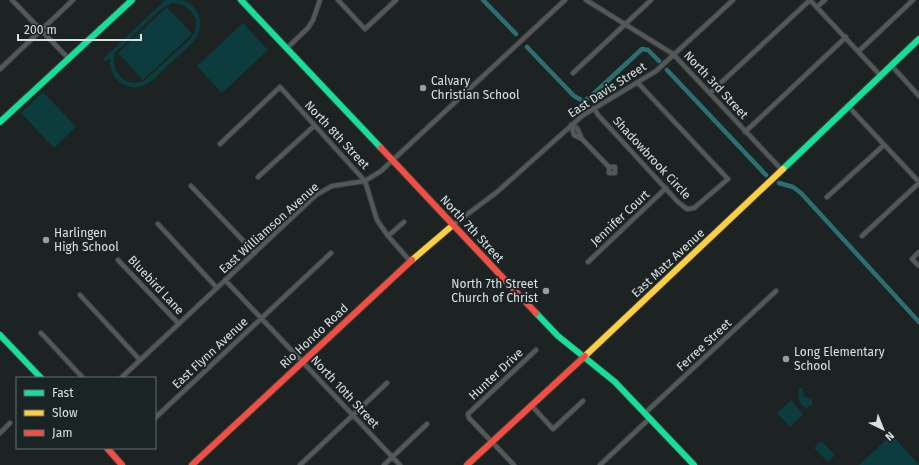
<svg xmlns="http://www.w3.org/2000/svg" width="919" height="465" font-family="'Fira Sans',sans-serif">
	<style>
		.green { fill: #0c3c3e; fill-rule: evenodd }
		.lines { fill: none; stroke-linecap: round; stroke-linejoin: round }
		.canal { stroke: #2c6f73; stroke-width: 4.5 }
		.street-casing { stroke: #3a3e3e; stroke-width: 6 }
		.fast-casing { stroke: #3a3e3e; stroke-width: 8 }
		.slow-casing { stroke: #3a3e3e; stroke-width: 8 }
		.jam-casing { stroke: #3a3e3e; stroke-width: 8 }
		.street { stroke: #545858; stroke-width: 4 }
		.fast { stroke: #16e098; stroke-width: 6 }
		.slow { stroke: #ffcf43; stroke-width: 6 }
		.jam { stroke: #f24e42; stroke-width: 6 }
		.poi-dot { fill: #989e9e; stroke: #1b2424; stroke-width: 1.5 }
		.labels { text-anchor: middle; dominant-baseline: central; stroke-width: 4; stroke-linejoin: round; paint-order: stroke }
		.poi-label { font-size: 12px; fill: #dae0e0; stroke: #1b2424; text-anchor: start }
		.street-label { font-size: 12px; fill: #dae0e0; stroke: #1b2424 }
	</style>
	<rect width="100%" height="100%" fill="#1d2222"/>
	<path class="green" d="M165,0C171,0 178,0 183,0C199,5 205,25 196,38C189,48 177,57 168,65C161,72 154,81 145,85C125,94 108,77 110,58L105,62L103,59ZM172,3L183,5L191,11L196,20L195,32L190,39L145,80C126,89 110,73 115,53L160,10Z
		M167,7L192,34L143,80L118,53Z
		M243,23L268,50L222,93L197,66Z
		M43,92L76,127L54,148L21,113Z
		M799,388H803L804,396L812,400V405L806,408C798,404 797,395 799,388Z
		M791,400L803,414L790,427L777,413Z
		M887,439H896L919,465H859Z
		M821,441L835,455L828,462L814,448Z"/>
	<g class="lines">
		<path class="canal" d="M483,0L516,34
			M527,47L574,96L583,101L589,98L642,49L648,50L659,61
			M667,70L766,175
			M779,183L793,187L801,193L919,322"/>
		<g class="street-casing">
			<path id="street" d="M12,0L69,59
				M338,0L365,29L396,0
				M586,0L673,54L781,169
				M810,0L880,75
				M817,7L825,0
				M286,49L308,28L313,20L320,0
				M859,51L913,0
				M891,65L919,96
				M0,69L73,0
				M573,73L651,0
				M710,93L810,0
				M848,106L919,182
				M594,108L598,115L678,202L687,209L694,208L728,179L638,83
				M571,125L577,128L582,139L609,167V173H615V167H609
				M571,125L574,135L582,139
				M745,132L846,37
				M220,144L280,87L365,181L377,220L388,236L410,261
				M258,177L314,126
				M191,186L255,253
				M827,197L884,145
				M158,224L217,288
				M453,225L497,192L582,116L656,71L733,0
				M388,236L404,222
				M862,236L919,183
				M919,252L912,259L919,266
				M118,260L179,324
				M588,262L666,188
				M225,280L400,465
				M80,295L140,360
				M41,333L83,378
				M121,378L316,195L332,186L365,181L381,171L565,0
				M531,405L553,429L583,401
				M645,413L776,291
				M155,418L331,253
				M0,433L10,423
				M300,465L387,383
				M384,465L427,424
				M514,465L469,418L468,414L536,350
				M600,465L650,418"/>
		</g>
		<g class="fast-casing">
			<path id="fast" d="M241,0L381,148
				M0,122L132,0
				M783,169L919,39
				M536,313L558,336L615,382L694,465
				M0,335L41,378"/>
		</g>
		<g class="slow-casing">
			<path id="slow" d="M412,260L453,225
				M585,356L783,169"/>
		</g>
		<g class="jam-casing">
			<path id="jam" d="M381,148L536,313
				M107,448L122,465
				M192,465L412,260
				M467,465L585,356"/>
		</g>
		<use href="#street" class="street"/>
		<use href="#fast" class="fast"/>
		<use href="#slow" class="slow"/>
		<use href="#jam" class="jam"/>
	</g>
	<g class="poi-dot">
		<circle cx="423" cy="88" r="4"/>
		<circle cx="46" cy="240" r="4"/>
		<circle cx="546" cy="291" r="4"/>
		<circle cx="786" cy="359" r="4"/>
	</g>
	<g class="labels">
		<g class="poi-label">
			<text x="431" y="81">Calvary<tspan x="431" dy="14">Christian School</tspan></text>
			<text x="54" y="233">Harlingen<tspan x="54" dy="14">High School</tspan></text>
			<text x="538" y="284" text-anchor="end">North 7th Street<tspan x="538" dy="14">Church of Christ</tspan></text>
			<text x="794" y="352">Long Elementary<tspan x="794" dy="14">School</tspan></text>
		</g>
		<g class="street-label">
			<text transform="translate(716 85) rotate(47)">North 3rd Street</text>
			<text transform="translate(607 90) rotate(-33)">East Davis Street</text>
			<text transform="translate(337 135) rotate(47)">North 8th Street</text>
			<text transform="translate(652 158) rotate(47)">Shadowbrook Circle</text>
			<text transform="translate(620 218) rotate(-43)">Jennifer Court</text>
			<text transform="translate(269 228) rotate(-42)">East Williamson Avenue</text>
			<text transform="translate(472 229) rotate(47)">North 7th Street</text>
			<text transform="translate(668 263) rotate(-43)">East Matz Avenue</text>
			<text transform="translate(156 285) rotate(47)">Bluebird Lane</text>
			<text transform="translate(314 336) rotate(-43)">Rio Hondo Road</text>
			<text transform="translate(704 345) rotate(-43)">Ferree Street</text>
			<text transform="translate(210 353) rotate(-43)">East Flynn Avenue</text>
			<text transform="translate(496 374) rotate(-43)">Hunter Drive</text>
			<text transform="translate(345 392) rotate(47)">North 10th Street</text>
		</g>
	</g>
	<rect x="16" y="377" width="140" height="72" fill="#1b2424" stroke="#676f6f"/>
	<rect x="24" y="390" width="20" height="6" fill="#16e098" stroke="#676f6f"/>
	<text x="52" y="397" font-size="12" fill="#dae0e0">Fast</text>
	<rect x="24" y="410" width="20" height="6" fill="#ffcf43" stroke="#676f6f"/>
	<text x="52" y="417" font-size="12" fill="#dae0e0">Slow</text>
	<rect x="24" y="430" width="20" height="6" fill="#f24e42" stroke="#676f6f"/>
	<text x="52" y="437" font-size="12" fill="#dae0e0">Jam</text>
	<g transform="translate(883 429) rotate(137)" stroke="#1b2424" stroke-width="3" paint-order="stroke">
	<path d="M0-3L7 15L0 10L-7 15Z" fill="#dae0e0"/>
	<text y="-6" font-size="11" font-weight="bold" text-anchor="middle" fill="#dae0e0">N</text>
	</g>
	<path d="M18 34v6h123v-6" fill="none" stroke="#dae0e0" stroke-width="2"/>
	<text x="24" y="34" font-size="12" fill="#dae0e0" stroke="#1b2424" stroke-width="3" paint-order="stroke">200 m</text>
</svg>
